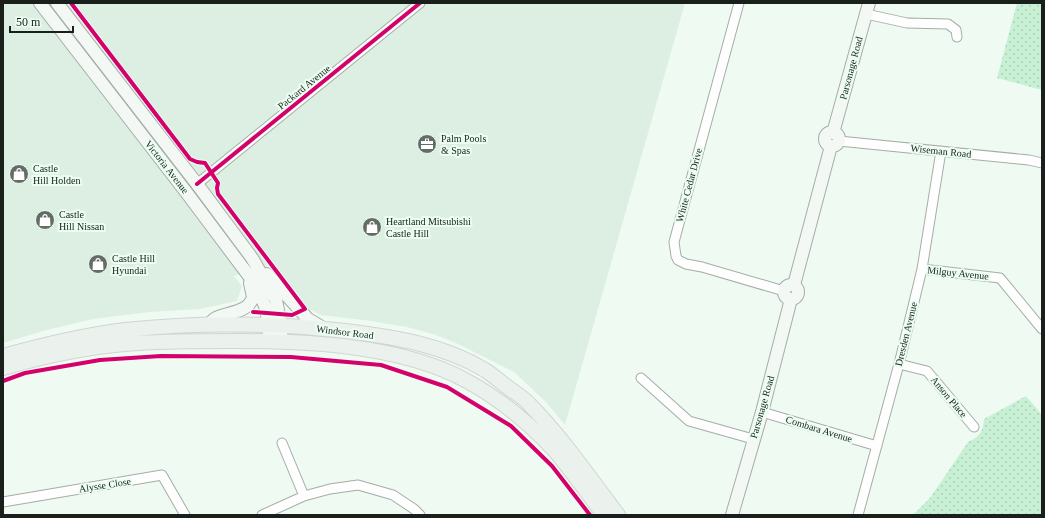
<svg xmlns="http://www.w3.org/2000/svg" width="1045" height="518" font-family="Georgia,serif">
	<style>
		.built { fill: #ddefe3 }
		.park { fill: url(#park-dots) }
		.lines { fill: none; stroke-linecap: round; stroke-linejoin: round }
		.street-casing { stroke: #a5ada7; stroke-width: 11 }
		.secondary-casing { stroke: #a5ada7; stroke-width: 14 }
		.primary-casing { stroke: #d0d5d1; stroke-width: 16 }
		.street { stroke: #fdfefd; stroke-width: 9 }
		.secondary { stroke: #f3f8f5; stroke-width: 12 }
		.primary { stroke: #ebf2ee; stroke-width: 14 }
		.cycleway-casing { stroke: #ebfef1; stroke-width: 6 }
		.cycleway { stroke: #d6006c; stroke-width: 4 }
		.labels { text-anchor: middle; dominant-baseline: central; stroke-width: 4; stroke-linejoin: round; paint-order: stroke }
		.street-label { font-size: 10px; fill: #191f1b; stroke: #ebfef1 }
		.poi-label { font-size: 10px; fill: #191f1b; stroke: #ebfef1; text-anchor: start }
	</style>
	<defs>
		<pattern id="park-dots" width="8" height="8" patternUnits="userSpaceOnUse"><rect width="8" height="8" fill="#c8f0d5"/><path d="M2 2h.1M6 6h.1" fill="none" stroke="#abcdb6" stroke-width="1.8" stroke-linecap="round"/></pattern>
	</defs>
	<rect width="100%" height="100%" fill="#effaf2"/>
	<path class="built" d="M3,3H685L565,425L545,401L514,372L456,343L433,334L407,327L371,321L321,315L309,309L274,264L234,276L242,286L237,301L200,309L149,312L93,319L43,331L3,343Z"/>
	<path class="park" d="M1017,3H1042V90L997,78Z
		M1026,396L1042,415V515H913L930,498L968,442C979,437 983,433 984,419Z"/>
	<g class="lines">
		<g class="street-casing">
			<path id="street" d="M739,3L674,242L676,256L678,260L686,264L702,267L784,291
				M866,14L907,23L948,24L956,30L957,37
				M839,141L1029,160L1042,163
				M197,184L420,3
				M922,269L1000,278L1042,329
				M899,364L927,371L974,427
				M641,378L689,421L753,439
				M762,412L877,446
				M282,443L304,496
				M3,502L162,475L185,515
				M262,515L304,496L330,489L358,485L393,495L414,509L420,515
				M858,515L899,364L922,269L941,151"/>
		</g>
		<g class="secondary-casing">
			<path id="secondary" d="M40,3L186,192L255,284L265,306L269,325V341
				M57,3L197,184L252,258L276,300L281,325V341
				M825 139a7 7 0 1 1 14 0a7 7 0 1 1-14 0Z
				M833,133L869,3
				M267,274L308,319L323,328
				M784 292a7 7 0 1 1 14 0a7 7 0 1 1-14 0Z
				M794,285L831,146
				M208,325C211,322 214,318 218,317C230,312 249,312 253,297L250,283
				M732,515L762,412L791,299"/>
		</g>
		<g class="primary-casing">
			<path id="primary" d="M3,356C43,345 84,335 125,330C199,322 273,323 346,331C394,337 444,345 485,370C494,376 502,383 510,389C517,394 524,398 529,404C562,437 590,478 618,515
				M3,368C47,355 92,346 138,343C170,341 202,341 235,341C307,341 402,345 467,381C500,399 529,423 555,451C572,471 588,494 604,515"/>
		</g>
		<use href="#street" class="street"/>
		<use href="#secondary" class="secondary"/>
		<use href="#primary" class="primary"/>
		<g class="cycleway-casing">
			<path id="cycleway" d="M71,3L190,159L197,162L205,163L218,183L217,188L218,194L305,309L292,315L253,312
				M197,184L420,3
				M3,381L25,373L100,360L161,356L291,357L381,365L447,387L511,426L552,466L590,515"/>
		</g>
		<use href="#cycleway" class="cycleway"/>
	</g>
	<defs>
		<g id="office-disc" transform="scale(1)"><circle r="9.5" fill="#646c66" stroke="#ebfef1"/><path d="M-6-3h4V-5.5h4V-3h4V5H-6ZM-1-4.5V-3h2v-1.5ZM-6 0V1H6V0Z" fill="#fff"/></g>
		<g id="shop-disc" transform="scale(1)"><circle r="9.5" fill="#646c66" stroke="#ebfef1"/><path d="M-5-2.5h2.3a2.7 3.5 0 0 1 5.4 0H5L5.5 6h-11ZM-1.5-2.5h3a1.5 2.3 0 0 0-3 0Z" fill="#fff"/></g>
	</defs>
	<g fill-rule="evenodd">
		<use href="#office-disc" x="427" y="144"/>
		<use href="#shop-disc" x="19" y="174"/>
		<use href="#shop-disc" x="45" y="220"/>
		<use href="#shop-disc" x="372" y="227"/>
		<use href="#shop-disc" x="98" y="264"/>
	</g>
	<g class="labels">
		<g class="street-label">
			<text transform="translate(851 68) rotate(-75)">Parsonage Road</text>
			<text transform="translate(304 87) rotate(-39)">Packard Avenue</text>
			<text transform="translate(941 151) rotate(6)">Wiseman Road</text>
			<text transform="translate(167 167) rotate(52)">Victoria Avenue</text>
			<text transform="translate(689 185) rotate(-75)">White Cedar Drive</text>
			<text transform="translate(958 273) rotate(6)">Milguy Avenue</text>
			<text transform="translate(345 332) rotate(7)">Windsor Road</text>
			<text transform="translate(906 334) rotate(-76)">Dresden Avenue</text>
			<text transform="translate(949 397) rotate(50)">Anson Place</text>
			<text transform="translate(762 407) rotate(-74)">Parsonage Road</text>
			<text transform="translate(819 429) rotate(17)">Combara Avenue</text>
			<text transform="translate(105 485) rotate(-9)">Alysse Close</text>
		</g>
		<g class="poi-label">
			<text x="441" y="138">Palm Pools<tspan x="441" dy="12">&amp; Spas</tspan></text>
			<text x="33" y="168">Castle<tspan x="33" dy="12">Hill Holden</tspan></text>
			<text x="59" y="214">Castle<tspan x="59" dy="12">Hill Nissan</tspan></text>
			<text x="386" y="221">Heartland Mitsubishi<tspan x="386" dy="12">Castle Hill</tspan></text>
			<text x="112" y="258">Castle Hill<tspan x="112" dy="12">Hyundai</tspan></text>
		</g>
	</g>
	<rect width="1045" height="518" fill="none" stroke="#191f1b" stroke-width="8"/>
	<path d="M10 26v6h63v-6" fill="none" stroke="#191f1b" stroke-width="2"/>
	<text x="16" y="26" font-size="12" fill="#191f1b" stroke="#ebfef1" stroke-width="3" paint-order="stroke">50 m</text>
</svg>
